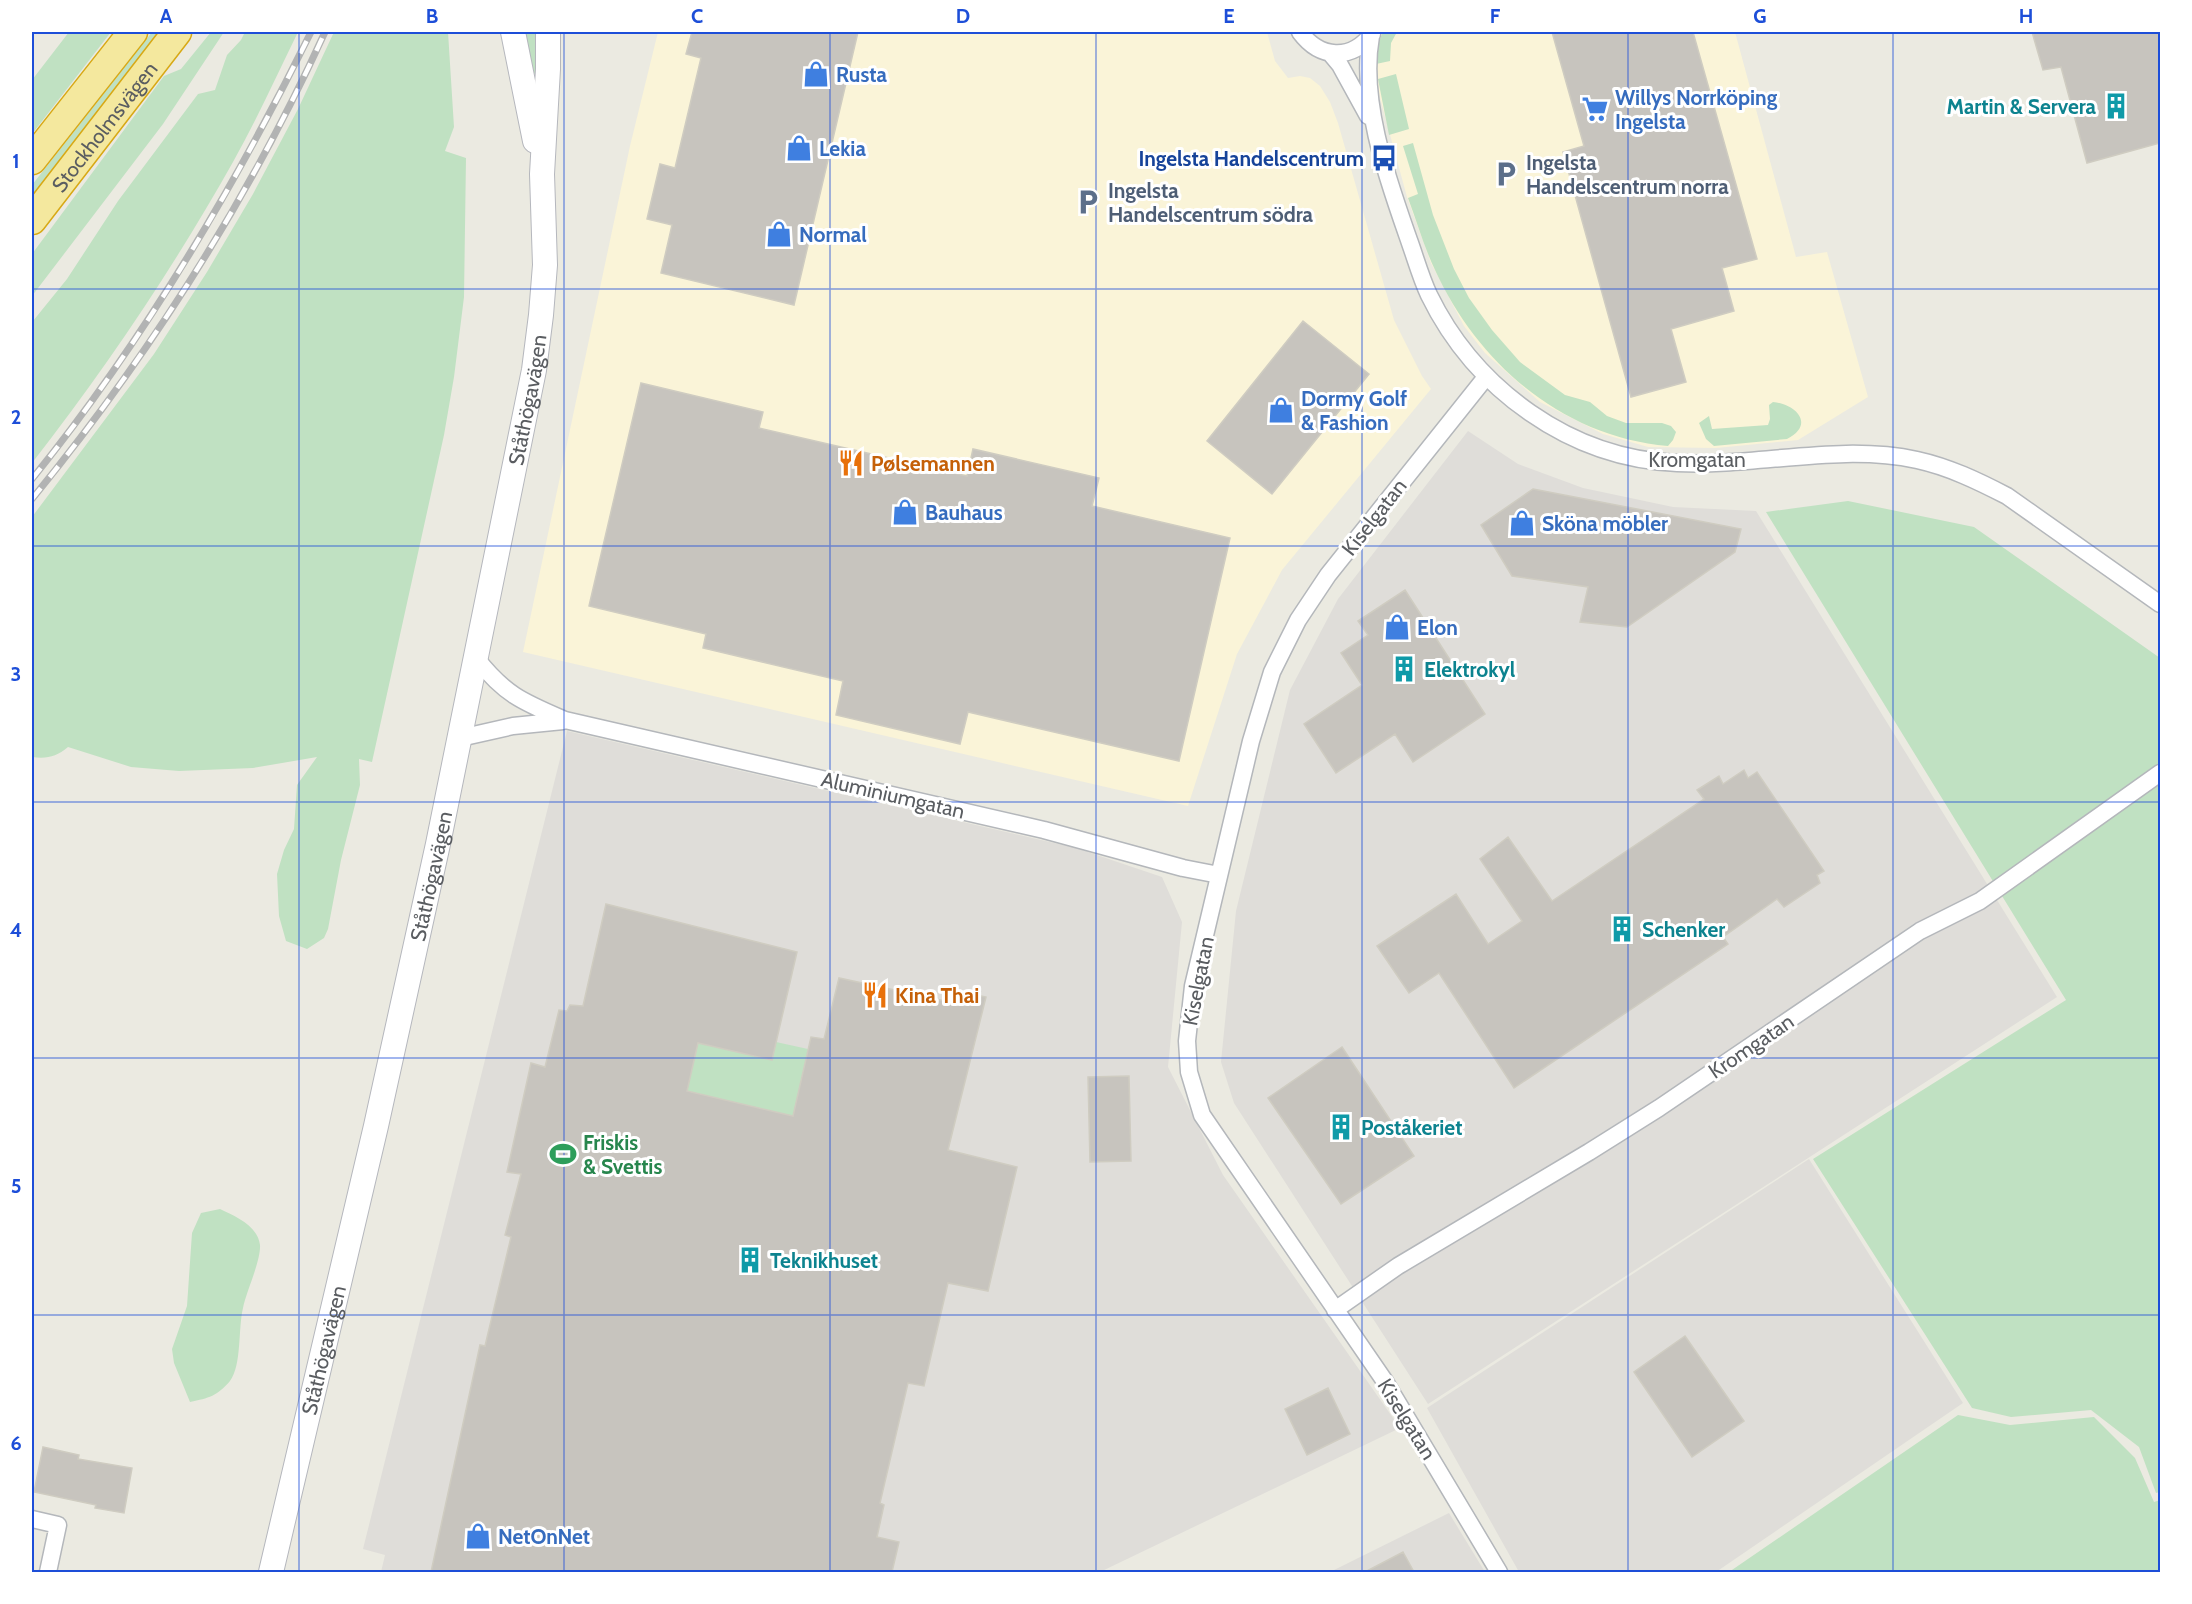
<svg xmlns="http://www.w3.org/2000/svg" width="2192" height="1604" font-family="Cabin,sans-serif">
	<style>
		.commercial { fill: #faf4d8 }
		.industrial { fill: #dfddd9 }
		.green { fill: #c0e1c2 }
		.building { fill: #c7c4be; stroke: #cfccc1; stroke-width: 1.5 }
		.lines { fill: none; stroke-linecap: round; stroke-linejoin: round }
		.minor-casing { stroke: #b4b7bb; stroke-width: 19 }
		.secondary-casing { stroke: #b5b7bd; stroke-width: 26 }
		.trunk-casing { stroke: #d8a915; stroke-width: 31 }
		.minor { stroke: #fff; stroke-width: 16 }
		.secondary { stroke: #fff; stroke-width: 24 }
		.trunk { stroke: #f4e89e; stroke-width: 28 }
		.rail-casing { stroke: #b2b3b3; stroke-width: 7 }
		.rail { stroke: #fff; stroke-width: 4.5; stroke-dasharray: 14; stroke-linecap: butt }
		.grid { fill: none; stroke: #1d4ed8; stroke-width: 1.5; stroke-opacity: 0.55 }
		.labels { text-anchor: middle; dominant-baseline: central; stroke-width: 6; stroke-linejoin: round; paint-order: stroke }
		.shop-label { font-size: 21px; font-weight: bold; fill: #366cbe; stroke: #fff; text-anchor: start }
		.culture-label { font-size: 21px; font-weight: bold; fill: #0d838f; stroke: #fff; text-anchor: start }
		.street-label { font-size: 21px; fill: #5a5d61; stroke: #fff }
		.transit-label { font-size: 21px; font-weight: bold; fill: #164399; stroke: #fff; text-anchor: end }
		.service-label { font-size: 21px; font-weight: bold; fill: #4e5e75; stroke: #fff; text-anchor: start }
		.food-label { font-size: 21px; font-weight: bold; fill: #c56008; stroke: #fff; text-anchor: start }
		.leisure-label { font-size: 21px; font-weight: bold; fill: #27864d; stroke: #fff; text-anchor: start }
		.neatline { fill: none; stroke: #1d4ed8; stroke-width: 2 }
		.grid-label { font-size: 20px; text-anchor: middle; font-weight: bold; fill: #1d4ed8 }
	</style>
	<rect width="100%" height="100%" fill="#ebeae1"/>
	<path class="commercial" d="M658,32H1267L1275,61L1288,78L1300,76L1310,78L1320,86L1330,102L1338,123L1394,320L1422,376L1431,389L1282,570L1237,654L1188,806L523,652L630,146Z
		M1381,32H1735L1796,257L1827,252L1868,397L1798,440L1716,448L1648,447L1603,434L1540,402L1485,353L1464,326L1431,263L1407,197L1380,98L1374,64L1377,45Z"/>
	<path class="industrial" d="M1468,431L1518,464L1583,488L1673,507L1756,511L2057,997L1428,1404L1234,1103L1221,1062L1236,911L1290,690L1338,599Z
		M567,731L1076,848L1162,877L1182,922L1168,1067L1223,1175L1400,1428L1100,1572H381L385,1555L363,1549Z
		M1809,1159L1963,1403L1716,1572H1519L1427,1408Z
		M1449,1513L1485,1572H1330Z"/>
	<path class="green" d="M69,32H111L32,134V80Z
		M152,32H163L32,200V185Z
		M211,32H224L163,124L32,296V254L164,76L181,69Z
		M245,32H298C277,75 257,119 233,162C174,267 106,368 32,463L33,321L67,279L118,201L198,94L215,90L227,55L241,40Z
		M334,32H448L454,127L445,151L466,158L464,297L454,377L444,435L372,762L359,759L360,785L341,860L328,929L324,938L307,949L286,941L279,916L277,874L284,850L294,829L297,785L317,757L253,768L179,771L131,767L68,747C56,757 47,759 32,757V517L154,354L207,272L253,194L298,109Z
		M523,32H536L537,70L534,74Z
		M1383,32H1397L1391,43L1390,61L1376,64L1379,41Z
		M1396,74L1409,129L1389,135L1378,79Z
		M1413,143L1433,215L1454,269L1469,298L1492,330L1520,362L1565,395L1590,402L1607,416L1626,423H1662L1671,426L1676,432L1673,440L1668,446C1563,437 1478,364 1435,270C1424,247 1417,222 1408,198L1418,194L1403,146Z
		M1773,402C1797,404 1815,425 1787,439L1714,446L1706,439L1699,423L1709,416L1712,429L1768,425L1770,419L1769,405Z
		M1848,501L1974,527L2160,658V1492L2156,1493L2139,1447L2091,1410L2011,1417L1972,1408L1813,1159L2066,1000L1766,512Z
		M776,1042L808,1049L793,1116L687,1091L698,1043Z
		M220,1209C235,1216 258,1226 260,1245C261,1261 246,1292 243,1308C238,1328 242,1365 230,1381C217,1396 209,1398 190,1402L174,1363L172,1349L187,1306L192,1233L201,1213Z
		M1958,1415L2010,1425L2094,1417L2135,1458L2154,1502L2160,1500V1572H1729Z"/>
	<path class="building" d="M692,32H858L794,305L661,273L672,225L647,219L660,164L675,168L701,58L686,54Z
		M1552,32H1693L1757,259L1722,268L1734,311L1671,329L1686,382L1631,397L1563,152L1584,146Z
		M2032,32H2160V143L2087,163L2061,67L2043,70Z
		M1303,321L1369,374L1272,494L1207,441Z
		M641,383L763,412L759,428L967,476L973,449L1099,478L1092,506L1230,538L1179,761L968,712L960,744L836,715L843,681L703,648L706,634L589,606Z
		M1533,489L1741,529L1735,552L1627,627L1580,622L1588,587L1512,576L1481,525Z
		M1405,590L1485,714L1413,762L1395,734L1336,773L1304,724L1362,685L1341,653L1368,635L1358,621Z
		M1744,770L1748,778L1757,772L1824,871L1817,875L1820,883L1784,907L1777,899L1723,937L1728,944L1514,1088L1439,973L1409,993L1377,946L1456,894L1488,944L1522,921L1480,859L1508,837L1552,901L1704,799L1697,790L1719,776L1723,784Z
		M606,904L797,952L772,1060L698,1043L687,1091L793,1116L811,1037L824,1039L839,978L959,1004L961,992L986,997L948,1150L1017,1167L988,1291L948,1283L924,1386L908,1383L880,1503L884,1505L877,1537L899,1542L892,1572H431L480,1345L485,1346L511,1237L505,1235L521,1174L507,1172L531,1063L545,1067L559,1010L567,1011L570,1005L583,1006Z
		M1342,1047L1414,1156L1341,1204L1268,1098Z
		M1129,1076L1131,1161L1090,1162L1088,1077Z
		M1685,1336L1744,1421L1692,1457L1634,1372Z
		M1328,1388L1350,1434L1307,1455L1285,1409Z
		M43,1447L79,1455L78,1459L132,1468L124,1513L95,1508L96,1505L34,1492Z
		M1403,1552L1414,1572H1365Z"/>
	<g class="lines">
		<g class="minor-casing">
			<path id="minor" d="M1300,32C1320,59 1351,61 1372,34
				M1371,36C1359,102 1388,180 1410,243C1416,260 1421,278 1429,295C1475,389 1570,459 1677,463C1757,467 1838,443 1917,460C1949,467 1978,481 2007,496L2160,604
				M1330,53L1340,65L1368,116
				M1486,377L1328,575L1298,620L1272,672L1251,741L1193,986L1187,1041L1189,1072L1202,1115L1386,1383L1499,1572
				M476,658C505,695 523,702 565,720L1044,830L1183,868L1219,875
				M460,738L513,726L563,721
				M1335,1310L1398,1266L1589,1152L1659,1108L1920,931L1980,901L2160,773
				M32,1519L58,1525L48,1572"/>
		</g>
		<g class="secondary-casing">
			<g id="secondary">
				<path d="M513,32L535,141"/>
				<path id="s1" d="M271,1572L376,1126L438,844L534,370L541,315L545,265L542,174L548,69V32"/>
			</g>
		</g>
		<g class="trunk-casing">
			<g id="trunk">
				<path d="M32,160L133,32"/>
				<path id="s2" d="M32,220L177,32"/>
			</g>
		</g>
		<use href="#minor" class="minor"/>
		<use href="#secondary" class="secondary"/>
		<use href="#trunk" class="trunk"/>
		<g class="rail-casing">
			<path id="rail" d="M32,479C143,342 233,190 311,32
				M32,499C148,357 249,199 325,32"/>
		</g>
		<use href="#rail" class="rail"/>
	</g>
	<path class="grid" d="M299,32V1572M564,32V1572M830,32V1572M1096,32V1572M1362,32V1572M1628,32V1572M1893,32V1572M32,289H2160M32,546H2160M32,802H2160M32,1058H2160M32,1315H2160"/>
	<defs>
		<g id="shop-bare" transform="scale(2.07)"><path d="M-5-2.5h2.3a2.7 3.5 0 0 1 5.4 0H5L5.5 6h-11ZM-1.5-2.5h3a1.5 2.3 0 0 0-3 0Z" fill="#3f7fe0" stroke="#fff" stroke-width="2.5" paint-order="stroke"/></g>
		<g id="building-bare" transform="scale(2.07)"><path d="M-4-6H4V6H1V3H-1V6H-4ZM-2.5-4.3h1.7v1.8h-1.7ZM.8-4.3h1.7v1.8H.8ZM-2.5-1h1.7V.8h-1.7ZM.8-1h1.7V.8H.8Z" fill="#0f9aa8" stroke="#fff" stroke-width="2.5" paint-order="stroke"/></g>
		<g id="supermarket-bare" transform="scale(2.07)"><path d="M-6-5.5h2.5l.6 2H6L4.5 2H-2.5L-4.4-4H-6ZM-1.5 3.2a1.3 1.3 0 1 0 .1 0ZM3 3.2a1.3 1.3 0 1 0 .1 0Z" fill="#3f7fe0" stroke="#fff" stroke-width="2.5" paint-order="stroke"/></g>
		<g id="bus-bare" transform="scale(2.07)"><path d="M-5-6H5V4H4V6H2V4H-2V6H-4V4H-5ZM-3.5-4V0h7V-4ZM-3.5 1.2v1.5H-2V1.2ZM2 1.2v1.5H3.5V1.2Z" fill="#1a4fb4" stroke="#fff" stroke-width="2.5" paint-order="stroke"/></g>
		<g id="parking-bare" transform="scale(2.07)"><path d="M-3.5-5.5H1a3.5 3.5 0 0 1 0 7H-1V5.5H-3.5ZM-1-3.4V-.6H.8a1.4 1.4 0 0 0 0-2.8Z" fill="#5c6f8a" stroke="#fff" stroke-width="2.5" paint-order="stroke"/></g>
		<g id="restaurant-bare" transform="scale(2.07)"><path d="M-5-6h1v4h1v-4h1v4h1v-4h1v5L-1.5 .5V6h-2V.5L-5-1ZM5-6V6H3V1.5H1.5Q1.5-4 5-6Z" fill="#e8710a" stroke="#fff" stroke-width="2.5" paint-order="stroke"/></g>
		<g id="stadium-bare" transform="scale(2.07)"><path d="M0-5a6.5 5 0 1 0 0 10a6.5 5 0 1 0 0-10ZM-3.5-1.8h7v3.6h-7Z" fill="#2e9e5b" stroke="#fff" stroke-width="2.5" paint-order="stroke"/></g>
	</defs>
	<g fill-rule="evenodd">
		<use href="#shop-bare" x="816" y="74"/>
		<use href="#building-bare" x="2116" y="106"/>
		<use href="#supermarket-bare" x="1595" y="109"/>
		<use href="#shop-bare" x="799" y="148"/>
		<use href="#bus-bare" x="1384" y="158"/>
		<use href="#parking-bare" x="1506" y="174"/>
		<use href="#parking-bare" x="1088" y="202"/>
		<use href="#shop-bare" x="779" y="234"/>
		<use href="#shop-bare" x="1281" y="410"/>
		<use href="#restaurant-bare" x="851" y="463"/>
		<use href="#shop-bare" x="905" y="512"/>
		<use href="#shop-bare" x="1522" y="523"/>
		<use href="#shop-bare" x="1397" y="627"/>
		<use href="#building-bare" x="1404" y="669"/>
		<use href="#building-bare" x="1622" y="929"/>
		<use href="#restaurant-bare" x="875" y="995"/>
		<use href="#building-bare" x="1341" y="1127"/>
		<use href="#stadium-bare" x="563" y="1154"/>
		<use href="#building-bare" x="750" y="1260"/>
		<use href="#shop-bare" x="478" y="1536"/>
	</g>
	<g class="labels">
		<g class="shop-label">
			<text x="836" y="74">Rusta</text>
			<text x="1615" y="97">Willys Norrköping<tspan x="1615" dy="24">Ingelsta</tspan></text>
			<text x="819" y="148">Lekia</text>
			<text x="799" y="234">Normal</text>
			<text x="1301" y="398">Dormy Golf<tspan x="1301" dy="24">&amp; Fashion</tspan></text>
			<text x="925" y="512">Bauhaus</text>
			<text x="1542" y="523">Sköna möbler</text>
			<text x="1417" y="627">Elon</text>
			<text x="498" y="1536">NetOnNet</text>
		</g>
		<g class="culture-label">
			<text x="2096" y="106" text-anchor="end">Martin &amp; Servera</text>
			<text x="1424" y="669">Elektrokyl</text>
			<text x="1642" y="929">Schenker</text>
			<text x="1361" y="1127">Poståkeriet</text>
			<text x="770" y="1260">Teknikhuset</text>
		</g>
		<g class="street-label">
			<text stroke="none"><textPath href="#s2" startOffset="118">Stockholmsvägen</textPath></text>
			<text stroke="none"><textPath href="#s1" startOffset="1200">Ståthögavägen</textPath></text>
			<text x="1697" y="459">Kromgatan</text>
			<text transform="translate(1374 517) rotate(-52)">Kiselgatan</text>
			<text transform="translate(893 795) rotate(13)">Aluminiumgatan</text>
			<text stroke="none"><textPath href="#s1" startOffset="714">Ståthögavägen</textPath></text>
			<text transform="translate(1198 981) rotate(-79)">Kiselgatan</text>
			<text transform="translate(1751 1046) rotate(-34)">Kromgatan</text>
			<text stroke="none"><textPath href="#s1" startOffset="228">Ståthögavägen</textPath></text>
			<text transform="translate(1407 1419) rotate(58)">Kiselgatan</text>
		</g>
		<g class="transit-label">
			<text x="1364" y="158">Ingelsta Handelscentrum</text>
		</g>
		<g class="service-label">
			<text x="1526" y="162">Ingelsta<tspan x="1526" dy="24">Handelscentrum norra</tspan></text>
			<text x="1108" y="190">Ingelsta<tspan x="1108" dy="24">Handelscentrum södra</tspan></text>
		</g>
		<g class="food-label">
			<text x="871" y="463">Pølsemannen</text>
			<text x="895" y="995">Kina Thai</text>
		</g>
		<g class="leisure-label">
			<text x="583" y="1142">Friskis<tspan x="583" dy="24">&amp; Svettis</tspan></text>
		</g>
	</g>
	<rect width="2192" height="1604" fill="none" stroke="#ffffff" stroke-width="66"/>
	<rect x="33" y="33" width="2126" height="1538" class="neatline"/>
	<g class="grid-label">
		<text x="166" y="23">A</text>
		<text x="432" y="23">B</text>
		<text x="697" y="23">C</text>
		<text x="963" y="23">D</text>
		<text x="1229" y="23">E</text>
		<text x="1495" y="23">F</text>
		<text x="1760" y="23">G</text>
		<text x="2026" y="23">H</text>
		<text x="16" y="168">1</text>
		<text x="16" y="424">2</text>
		<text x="16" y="681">3</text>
		<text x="16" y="937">4</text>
		<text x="16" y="1193">5</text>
		<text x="16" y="1450">6</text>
	</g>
</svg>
